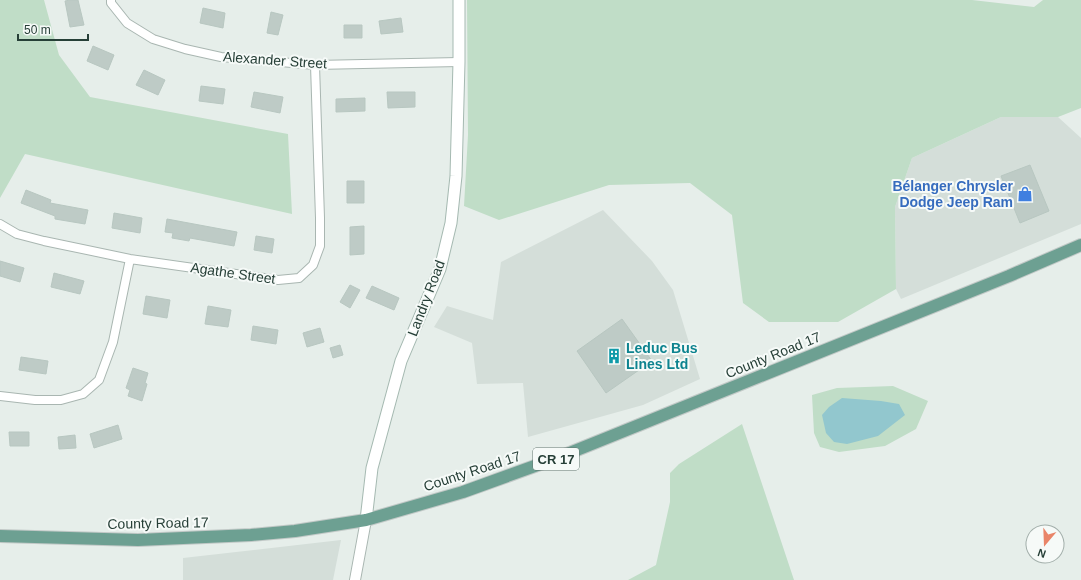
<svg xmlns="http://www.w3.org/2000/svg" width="1081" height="580" font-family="Helvetica,sans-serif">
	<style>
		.built { fill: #d4ded9 }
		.green { fill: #c0ddc7 }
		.water { fill: #92c7ce }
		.building { fill: #becbc6; stroke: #b8c7c1 }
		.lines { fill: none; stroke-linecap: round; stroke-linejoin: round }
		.minor-casing { stroke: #a9b6b1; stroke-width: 10 }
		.tertiary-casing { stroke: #a9b6b1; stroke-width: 12 }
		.secondary-casing { stroke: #a5b9b1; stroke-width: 13 }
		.primary-casing { stroke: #c2c9c7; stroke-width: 14 }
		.minor { stroke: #fff; stroke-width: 8 }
		.tertiary { stroke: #fff; stroke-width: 10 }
		.secondary { stroke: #fff; stroke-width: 11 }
		.primary { stroke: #6da092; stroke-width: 12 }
		.labels { text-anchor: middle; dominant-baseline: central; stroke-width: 4; stroke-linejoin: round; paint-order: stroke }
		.shield { fill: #f6faf8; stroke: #647771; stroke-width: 1 }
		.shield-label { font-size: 13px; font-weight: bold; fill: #263f37 }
		.street-label { font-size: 14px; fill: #263f37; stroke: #f6faf8 }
		.shop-label { font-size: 14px; font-weight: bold; fill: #366cbe; stroke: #f6faf8; text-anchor: end }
		.culture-label { font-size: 14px; font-weight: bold; fill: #0d838f; stroke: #f6faf8; text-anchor: start }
	</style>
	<rect width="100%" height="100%" fill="#e6eeea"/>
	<path class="built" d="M1001,117H1058L1081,138V224L901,299L896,289L895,207L912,158Z
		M603,210L652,261L673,290L700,379L643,405L528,437L523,383L477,384L472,343L434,327L447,306L493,320L501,262Z
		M341,540L333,580H183V558Z"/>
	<path class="green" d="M0,0H44L59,55L90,97L288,134L292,214L25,154L0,198Z
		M467,0H972L1034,7L1043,0H1081V108L1058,117H1001L912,158L895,207L896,289L838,322H769L743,303L732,215L690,183L609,185L499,220L464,206L468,135Z
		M893,386L928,401L916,429L885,446L839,452L820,447L814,433L812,395L837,388Z
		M742,424L794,580H628L656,565L670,502V473L679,464Z"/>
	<path class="water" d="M842,398L881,401L899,404L905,415L878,436L847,444L834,442L826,433L822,415L829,407Z"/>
	<path class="building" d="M70,0H78L84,25L70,27L65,1Z
		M203,8L225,13L223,28L200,23Z
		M271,12L283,15L278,35L267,33Z
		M401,18L403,32L381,34L379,21Z
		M344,25H362V38H344Z
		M93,46L114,55L108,70L87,61Z
		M144,70L165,80L158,95L136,85Z
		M201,86L225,89L223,104L199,101Z
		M254,92L283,97L280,113L251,107Z
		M387,92H415V107L388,108Z
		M365,98V111L336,112V99Z
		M1030,165L1049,211L1020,223L1001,176Z
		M347,181H364V203H347Z
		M26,190L51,200L50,203L88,210L85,224L55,219V216L21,203Z
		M114,213L142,218L140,233L112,228Z
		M167,219L237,232L234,246L190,238L189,241L172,238L173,233L165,232Z
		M364,226V254L350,255V227Z
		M256,236L274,239L272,253L254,250Z
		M0,261L24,268L20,282L0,276Z
		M54,273L84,281L80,294L51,287Z
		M350,285L360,290L350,308L340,302Z
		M372,286L399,298L394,310L366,298Z
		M146,296L170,300L167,318L143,314Z
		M208,306L231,310L228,327L205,324Z
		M622,319L652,361L606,393L577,351Z
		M253,326L278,330L276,344L251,340Z
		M320,328L324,342L307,347L303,333Z
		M340,345L343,355L333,358L330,348Z
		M21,357L48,361L46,374L19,370Z
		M133,368L148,373L145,383L147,384L142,401L128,396L130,390L126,388Z
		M118,425L122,439L94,448L90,434Z
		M9,432H29V446H10Z
		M75,435L76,448L59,449L58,437Z"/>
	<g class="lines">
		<g class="minor-casing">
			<path id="minor" d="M111,0V3L127,23L153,39L185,49L221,57L315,65L459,62
				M0,224L17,234L44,241L130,259L278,280L299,278L313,265L320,246V218L315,65
				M0,396L35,400H61L83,394L99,380L113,342L130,259"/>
		</g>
		<g class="tertiary-casing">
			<path id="tertiary" d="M355,580L366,520"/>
		</g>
		<g class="secondary-casing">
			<path id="secondary" d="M366,520L372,468L401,361L440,269L451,223L456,176L459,62V0"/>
		</g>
		<g class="primary-casing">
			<path id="primary" d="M0,536L138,540L251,535L295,531L366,520L463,492L557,458L1009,276L1081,245"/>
		</g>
		<use href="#minor" class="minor"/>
		<use href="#tertiary" class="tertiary"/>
		<use href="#secondary" class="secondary"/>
		<use href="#primary" class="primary"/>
	</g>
	<defs>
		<g id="shop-bare" transform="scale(1.2)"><path d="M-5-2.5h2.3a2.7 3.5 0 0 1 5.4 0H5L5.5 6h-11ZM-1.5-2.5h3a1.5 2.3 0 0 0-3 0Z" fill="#3f7fe0" stroke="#f6faf8" stroke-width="2.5" paint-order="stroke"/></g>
		<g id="building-bare" transform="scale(1.2)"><path d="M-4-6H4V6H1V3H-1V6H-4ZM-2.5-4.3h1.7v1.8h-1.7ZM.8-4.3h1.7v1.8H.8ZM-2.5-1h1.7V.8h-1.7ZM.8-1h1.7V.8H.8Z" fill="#0f9aa8" stroke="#f6faf8" stroke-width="2.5" paint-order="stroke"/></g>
	</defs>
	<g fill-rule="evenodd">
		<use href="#shop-bare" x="1025" y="194"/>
		<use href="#building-bare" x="614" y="356"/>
	</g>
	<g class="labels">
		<rect class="shield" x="533" y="448" width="46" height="22" rx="3"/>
		<g class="shield-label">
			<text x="556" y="459">CR 17</text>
		</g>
		<g class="street-label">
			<text transform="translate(275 60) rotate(4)">Alexander Street</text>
			<text transform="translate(233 273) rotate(8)">Agathe Street</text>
			<text transform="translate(426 298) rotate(-69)">Landry Road</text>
			<text transform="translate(773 355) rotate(-22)">County Road 17</text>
			<text transform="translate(472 471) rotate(-18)">County Road 17</text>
			<text transform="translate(158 523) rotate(-1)">County Road 17</text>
		</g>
		<g class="shop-label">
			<text x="1013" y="186">Bélanger Chrysler<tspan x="1013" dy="16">Dodge Jeep Ram</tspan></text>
		</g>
		<g class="culture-label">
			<text x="626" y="348">Leduc Bus<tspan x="626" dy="16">Lines Ltd</tspan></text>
		</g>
	</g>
	<g transform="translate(1045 544) rotate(199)"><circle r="19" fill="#f6faf8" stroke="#a3afab"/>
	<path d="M0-3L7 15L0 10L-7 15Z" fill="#e98569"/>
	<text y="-6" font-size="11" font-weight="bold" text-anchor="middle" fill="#263f37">N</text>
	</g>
	<path d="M18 34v6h70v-6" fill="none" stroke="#263f37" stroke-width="2"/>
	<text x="24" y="34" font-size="12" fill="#263f37" stroke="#f6faf8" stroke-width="3" paint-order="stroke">50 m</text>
</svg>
